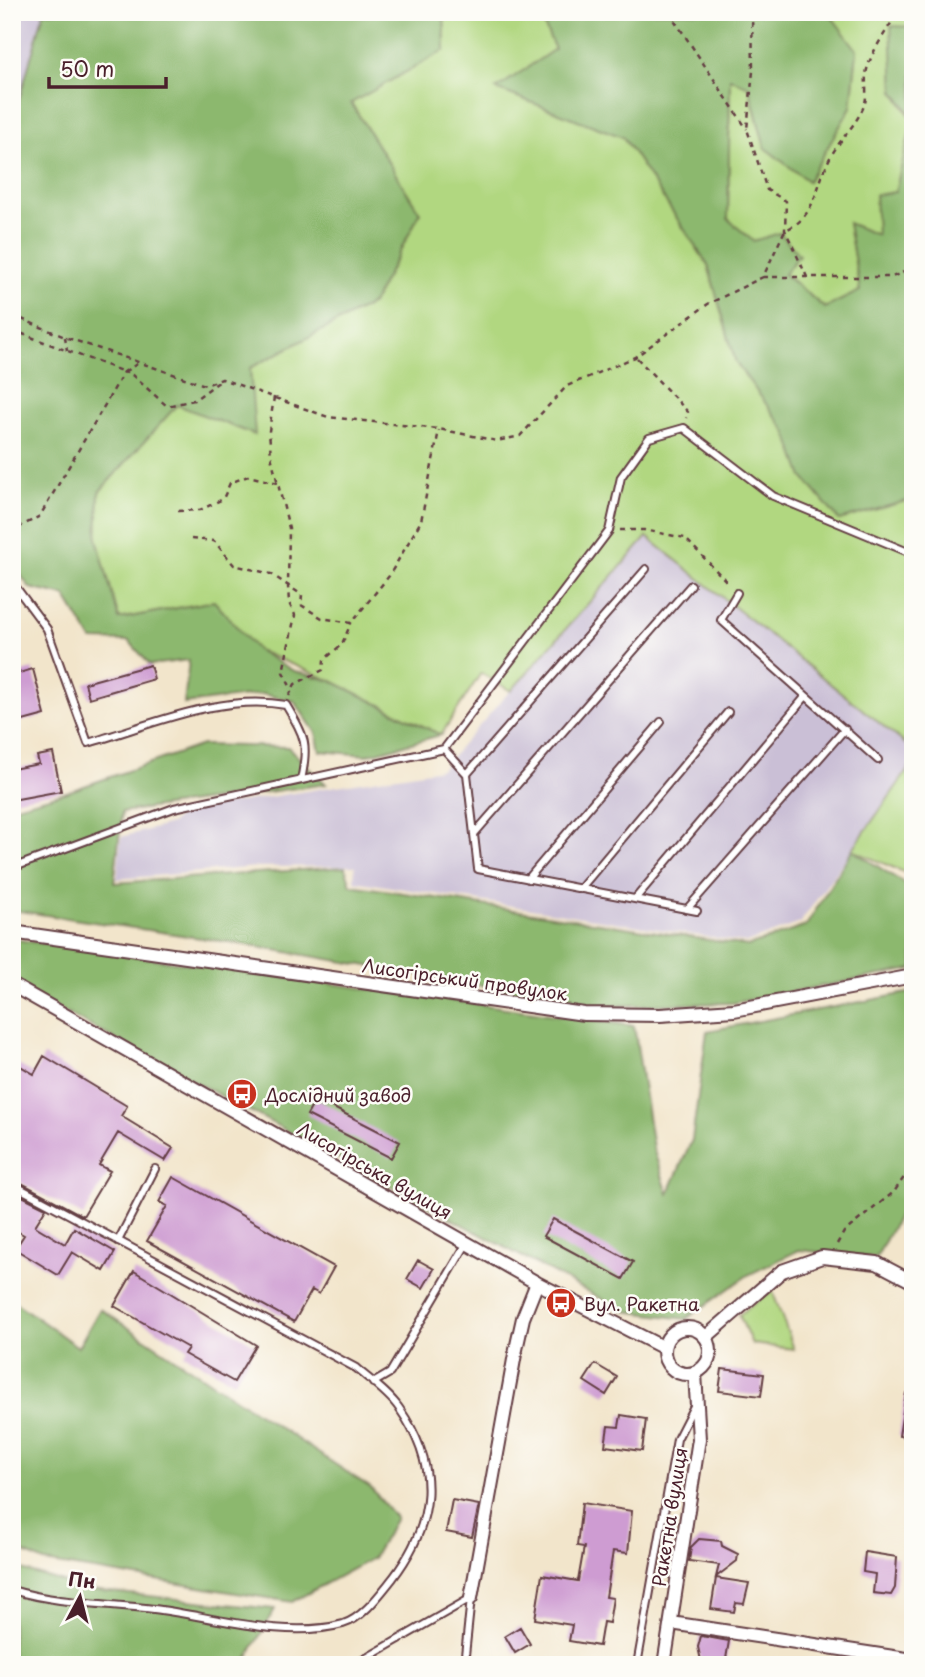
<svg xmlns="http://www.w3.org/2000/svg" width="925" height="1677" font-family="'Playpen Sans',sans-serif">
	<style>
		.industrial { fill: #cabfd6 }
		.green { fill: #b1d780; stroke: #7e7b56; stroke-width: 2 }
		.forest { fill: #8cb86e; stroke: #6b6c4c; stroke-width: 2 }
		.building { fill: #ce9cd2 }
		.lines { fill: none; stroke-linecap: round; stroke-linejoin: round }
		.service-casing { stroke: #633d43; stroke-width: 10 }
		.minor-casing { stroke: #633d43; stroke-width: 16 }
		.path { stroke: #633d43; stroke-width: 2.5; stroke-dasharray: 5 5; stroke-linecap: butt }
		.service { stroke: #fff; stroke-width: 6 }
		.minor { stroke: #fff; stroke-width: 12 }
		.labels { text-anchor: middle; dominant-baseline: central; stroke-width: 5; stroke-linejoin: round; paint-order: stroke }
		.street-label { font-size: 18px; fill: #4a1f2b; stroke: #fdfcf7 }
		.poi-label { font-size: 18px; fill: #4a1f2b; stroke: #fdfcf7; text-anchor: start }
	</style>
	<rect width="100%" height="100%" fill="#fdfcf7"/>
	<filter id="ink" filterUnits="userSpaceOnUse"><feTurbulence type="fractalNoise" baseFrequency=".0143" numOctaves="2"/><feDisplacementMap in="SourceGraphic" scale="14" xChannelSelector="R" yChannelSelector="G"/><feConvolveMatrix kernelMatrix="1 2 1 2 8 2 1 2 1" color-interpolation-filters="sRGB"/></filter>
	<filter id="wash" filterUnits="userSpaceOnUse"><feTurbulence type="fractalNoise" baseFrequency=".00686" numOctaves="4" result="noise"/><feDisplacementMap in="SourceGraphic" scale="28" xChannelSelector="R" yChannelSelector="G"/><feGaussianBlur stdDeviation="1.57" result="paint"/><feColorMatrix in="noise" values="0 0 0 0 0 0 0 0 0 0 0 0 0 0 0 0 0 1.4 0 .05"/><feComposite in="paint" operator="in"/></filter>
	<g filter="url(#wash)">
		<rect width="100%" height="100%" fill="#f2e5cb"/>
		<path class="industrial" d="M12,12H44L12,125Z
			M646,537L913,750V763L800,923L746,943L354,881L355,866L258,867L117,879L121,837L171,824L184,811L441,769Z"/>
		<path class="green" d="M444,12H538L555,49L497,89L623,137L708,265L736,363L787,431L803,477L909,500L913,492V750L647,537L511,691L481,673L441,735L332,681L257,650L214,601L119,619L97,539L99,492L177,404L372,304L420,213L351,103L445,50Z
			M828,12H913V27H892L894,91L913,121L895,192L877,235L848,223L860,291L825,308L783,273L728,219L730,77L749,87L765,148L808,181L851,107L857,51Z
			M913,763V876L852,850Z
			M772,1290L794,1349L752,1344L739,1315Z"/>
		<path class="forest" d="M44,12H444L445,50L351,103L420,213L372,304L250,368L255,435L177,405L99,492L97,539L119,619L214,601L257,650L294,671L332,681L441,735L367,755L320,751L316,733L294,701L262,694L184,704L189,660L150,665L129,641L92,640L65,596L30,588L12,563V125Z
			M538,12H828L857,50L851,107L808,181L765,148L749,87L730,78L728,219L753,241L780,233L799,255L784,274L825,308L860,291L848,223L877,235L875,195L895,192L913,120V492L910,500L839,520L803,477L786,431L736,363L708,265L623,137L496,89L555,49Z
			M891,26L913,27V117L894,91Z
			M202,745L288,747L326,784L122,812L114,883L345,867L351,885L748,946L806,926L852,850L913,889V969L733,1003L604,1006L228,942L12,910V807L67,792Z
			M12,939L634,1026L653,1148L668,1194L692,1140L707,1031L913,992V1215L901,1211L876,1258L799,1250L748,1275L686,1319L624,1311L12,984Z
			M12,1300L78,1347L100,1309L371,1488L396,1518L373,1558L292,1602L44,1562L12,1547Z
			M12,1567L90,1590L275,1609L243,1665H12Z"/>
		<g id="blocks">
			<path class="building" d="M150,665L154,679L89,698L85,683Z
				M33,669L45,715L12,724V675Z
				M53,753L61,791L12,800V769L39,764L37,756Z
				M44,1056L127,1106L121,1116L173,1148L165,1161L118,1133L99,1165L110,1171L83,1216L12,1178V1061L34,1074Z
				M316,1099L400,1142L391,1158L307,1115Z
				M173,1177L334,1267L319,1294L312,1290L294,1322L147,1241L167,1206L159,1202Z
				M12,1191L46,1208L35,1226L65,1244L74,1228L115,1252L104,1271L72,1252L58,1275L15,1249L24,1235L12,1228Z
				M553,1219L633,1262L623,1279L543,1236Z
				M418,1260L434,1269L423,1288L407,1279Z
				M134,1271L256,1345L234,1382L184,1354L188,1348L114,1306Z
				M595,1364L617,1377L606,1395L584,1381Z
				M722,1369L764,1374L761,1396L719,1391Z
				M906,1393H913V1438L899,1436Z
				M621,1415L646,1419L642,1451L605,1446L608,1426L619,1427Z
				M452,1500L479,1505L472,1537L446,1532Z
				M582,1503L632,1511L628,1553L613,1551L606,1597L613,1598L609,1623L603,1622L599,1646L569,1641L572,1625L535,1619L542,1575L578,1581L584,1547L577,1546Z
				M699,1539L721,1541L722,1546L738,1554L737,1561L716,1577L719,1565L689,1561L691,1547Z
				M865,1552L897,1557L895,1588L891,1595L873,1593L875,1574L863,1572Z
				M716,1578L749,1583L744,1604L736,1603L734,1612L711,1609Z
				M520,1627L530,1644L515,1653L505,1636Z
				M701,1636L729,1641L725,1665H702L698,1647Z"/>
		</g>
	</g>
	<g filter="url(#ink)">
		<use href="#blocks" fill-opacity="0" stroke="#633d43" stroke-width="2"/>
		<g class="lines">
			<g class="service-casing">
				<path id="service" d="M12,582L47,629L88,743C151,725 221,693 286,705C305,737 309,743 301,780
					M737,593L721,620L878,760
					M444,749L609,531L621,477L649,438L684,428L773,496L913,554
					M467,774L646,569
					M474,834L691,585
					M12,868L174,808L444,749L467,774L478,869L697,911
					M528,879L661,722
					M580,889L728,712
					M635,899L806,696
					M687,909L845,729
					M12,1184L356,1368C370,1380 389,1393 399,1408C440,1467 436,1521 393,1578C380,1594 363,1618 343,1624C286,1640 211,1616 154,1609C106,1603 58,1604 12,1590
					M118,1241L155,1169
					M373,1383L390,1373L467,1243
					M354,1665L471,1598
					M464,1665L471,1598
					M637,1665L677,1439L695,1404"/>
			</g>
			<g class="minor-casing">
				<path id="minor" d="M12,932L584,1014L660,1015L734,1010L913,976
					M12,985L537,1283L664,1348
					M664 1351a23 23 0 1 1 46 0a23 23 0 1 1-46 0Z
					M706,1337L782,1271L822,1257L877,1263L913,1282
					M471,1598L515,1354L523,1318L537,1283
					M671,1623L913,1660
					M664,1665L699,1439L695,1373"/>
			</g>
			<path class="path" d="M669,12L747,129
				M752,12L753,71L747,129L767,190L786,201L785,230L807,277
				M763,277H892L913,268
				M12,315L65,337L205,385L222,379L328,417L439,429L497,441L520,436L567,386L635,357L708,304L763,277L785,230C817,218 816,182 831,156C841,138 856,125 864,106C868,96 865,85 866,74C870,52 887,31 898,12
				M12,330L124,372L140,362
				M65,337L67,351
				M637,358L688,412L686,418
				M274,397L269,431L271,456L289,528L288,586L289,603L295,615L283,672L291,688
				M178,511L200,510L223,499L230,483L248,476L278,483
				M18,528L40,516L124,372L132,375L167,406L194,400L220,381
				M620,530H644L685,538L729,584
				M191,539L214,541L234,565L271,574L302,595L301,605L322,618L351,623L389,576L421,521L439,430
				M289,696L295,684L323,670L324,660L342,644L351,623
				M837,1244L844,1232L894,1192L913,1164"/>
			<use href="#service" class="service"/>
			<use href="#minor" class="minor"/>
		</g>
	</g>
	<defs>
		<g id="bus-disc" transform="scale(1.575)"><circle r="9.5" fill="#c8321e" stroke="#fdfcf7"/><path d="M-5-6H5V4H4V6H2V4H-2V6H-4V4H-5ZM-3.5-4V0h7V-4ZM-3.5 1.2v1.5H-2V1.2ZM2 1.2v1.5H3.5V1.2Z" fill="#fff"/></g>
	</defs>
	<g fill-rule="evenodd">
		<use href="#bus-disc" x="242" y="1094"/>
		<use href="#bus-disc" x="561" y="1303"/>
	</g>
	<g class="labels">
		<g class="street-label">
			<text transform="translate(465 979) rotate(8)">Лисогірський провулок</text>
			<text transform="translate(375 1170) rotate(30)">Лисогірська вулиця</text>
			<text transform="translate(669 1517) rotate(-81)">Ракетна вулиця</text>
		</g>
		<g class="poi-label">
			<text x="265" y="1094">Дослідний завод</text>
			<text x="584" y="1303">Вул. Ракетна</text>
		</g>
	</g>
	<rect width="925" height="1677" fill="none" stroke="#fdfcf7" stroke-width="42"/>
	<g transform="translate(80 1597) rotate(7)" stroke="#fdfcf7" stroke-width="5" paint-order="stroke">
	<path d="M0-5L12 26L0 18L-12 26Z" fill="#4a1f2b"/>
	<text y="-10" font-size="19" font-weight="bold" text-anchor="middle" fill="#4a1f2b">Пн</text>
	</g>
	<path d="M49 77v10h117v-10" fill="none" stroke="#4a1f2b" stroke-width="3.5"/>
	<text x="60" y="77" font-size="21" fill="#4a1f2b" stroke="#fdfcf7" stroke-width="5" paint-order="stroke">50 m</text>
</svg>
